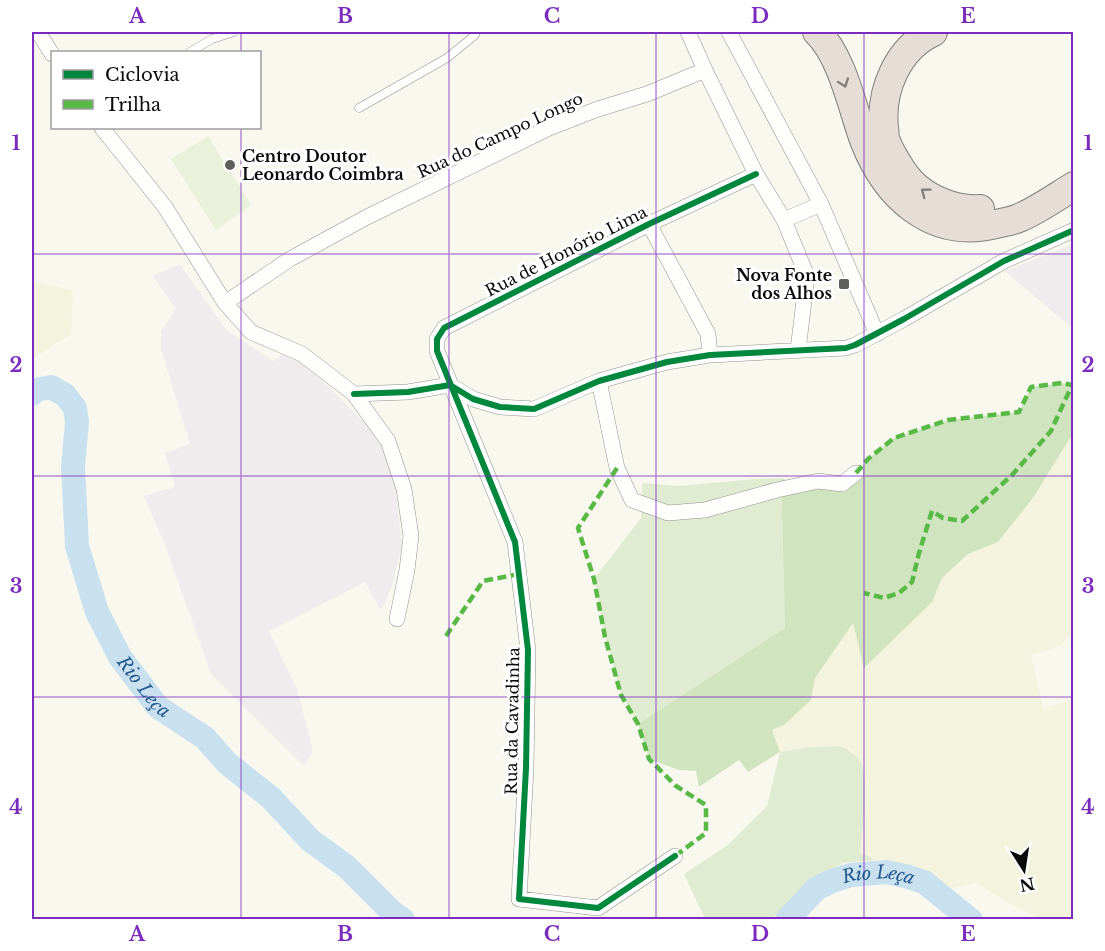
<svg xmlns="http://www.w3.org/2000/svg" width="1105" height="951" font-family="'Libre Baskerville',serif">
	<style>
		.industrial { fill: #f0ebec }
		.farmland { fill: #f4f3dd }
		.green { fill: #e0ecd1 }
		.forest { fill: #d1e4c0 }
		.pitch { fill: #eaf1da }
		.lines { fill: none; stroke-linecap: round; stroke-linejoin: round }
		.stream { stroke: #c9e0ef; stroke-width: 4 }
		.river { stroke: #c9e0ef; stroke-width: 24 }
		.lane-casing { stroke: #92928e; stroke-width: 9 }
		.street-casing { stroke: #92928e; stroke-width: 16 }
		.highway-casing { stroke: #7f7f7b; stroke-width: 30 }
		.lane { stroke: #fefefd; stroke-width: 8 }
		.street { stroke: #fefefd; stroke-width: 15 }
		.highway { stroke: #e6ded6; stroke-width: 28 }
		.quiet { stroke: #58b947; stroke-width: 4.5; stroke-dasharray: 9 4.5; stroke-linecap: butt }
		.cycleway-casing { stroke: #fff; stroke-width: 10 }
		.cycleway { stroke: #00873e; stroke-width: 6 }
		.oneway { stroke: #837f7b }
		.grid { fill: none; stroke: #7b2cbf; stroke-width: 1.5; stroke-opacity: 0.55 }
		.poi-dot { fill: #5e5e5b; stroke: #fff; stroke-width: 2 }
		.labels { text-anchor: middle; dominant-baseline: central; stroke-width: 6; stroke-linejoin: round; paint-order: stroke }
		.street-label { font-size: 16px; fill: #0b0b0b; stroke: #fff }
		.poi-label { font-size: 16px; font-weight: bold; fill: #0b0b0b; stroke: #fff; text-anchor: start }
		.water-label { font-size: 18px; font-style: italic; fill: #21598f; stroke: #fff }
		.neatline { fill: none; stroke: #7b2cbf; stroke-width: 2 }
		.grid-label { font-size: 20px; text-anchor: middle; font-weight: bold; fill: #7b2cbf }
	</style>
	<rect width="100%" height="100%" fill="#f9f8ef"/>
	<path class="industrial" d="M1073,244V329L1005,271Z
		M180,264L226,330L273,361L287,352L299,358L367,425L382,448L395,483L402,546L392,586L381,611L365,582L269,631L297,689L313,751L304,766L211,674L165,545L144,496L175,487L165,453L190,444L161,349V331L176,309L153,276Z"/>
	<path class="farmland" d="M35,282L73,290L71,334L50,347L32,360V283Z
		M1073,433V631L1062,645L1031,655L1043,709L1067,701L1073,702V919H1039L1033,915L1007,902L976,883L950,889L912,865L876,860L860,852L864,810L865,775L840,746L810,747L780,752L772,730L784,725L811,700L815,678L853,623L864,667L932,602L942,578L968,554L998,542L1033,498Z"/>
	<path class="green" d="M781,478L785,628L638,724L621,695L605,637L594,579L641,518L642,483L679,486L755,479Z
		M840,746C846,749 855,754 859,759C871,780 862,828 860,852L876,860L843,863L814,880L771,919H705L684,874L728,845L767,806L780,752L810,747Z"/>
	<path class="forest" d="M1062,383L1073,385V433L1033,498L998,542L968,554L942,578L932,602L864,668L853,623L815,678L811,700L784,725L772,730L780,752L748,772L739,760L699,787L696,771L679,770L649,759L638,724L785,628L781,478L799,486L856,473L868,459L894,438L948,420L1019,412L1031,387Z"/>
	<path class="pitch" d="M208,136L251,205L216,230L171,159Z"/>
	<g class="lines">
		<path class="stream" d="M390,920L392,912"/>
		<g class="river">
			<path id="s1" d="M32,394L35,390L51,387L65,395L75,408L77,422L73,467L77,546L97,612L120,657L158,707L205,738L227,763L271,798L310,840L347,867L392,912L403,920"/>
			<path id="s2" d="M787,920L816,889L832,881L851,875L886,872L905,876L924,882L971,920"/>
		</g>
		<g class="lane-casing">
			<path id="lane" d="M190,52L212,39L234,32
				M359,108L447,58L475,35L476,32"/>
		</g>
		<g class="street-casing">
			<path id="street" d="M38,32L52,54
				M688,32L705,70L756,174L784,220
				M729,32L821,204L877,334
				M102,128L165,207L225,303L251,332L302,354L354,394L388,441L404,489L411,536L407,570L397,619
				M649,224L708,334L710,355
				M225,303L290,259L367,217L549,128L598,109L647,94L705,70
				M798,350L807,276L784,220L821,204
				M599,381L617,468L632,500L668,513L705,510L777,490L818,481L842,484L856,473
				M354,394L408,392L450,385L473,399L500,407L534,409L599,381L667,362L710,355L846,348L855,345L904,319L1004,261L1074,230
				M675,856L598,908L519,899L526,768L528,650L515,542L437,351V339L444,328L649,224L756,174"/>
		</g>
		<g class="highway-casing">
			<path id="highway" d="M817,32C842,56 852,107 864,140C886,197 932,240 996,224C1004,222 1012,221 1019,218C1038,210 1056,197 1074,186
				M933,32C898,48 880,90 884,128C885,132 884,137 886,141C887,145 890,150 892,154C897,163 903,173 910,181C927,199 955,211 980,209"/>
		</g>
		<use href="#lane" class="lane"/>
		<use href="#street" class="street"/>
		<use href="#highway" class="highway"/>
		<path class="quiet" d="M617,468L578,528L594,579L605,637L621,695L638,724L649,759L676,786L706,805V833L675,856
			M856,473L868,459L894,438L948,420L1019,412L1031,387L1062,383L1072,385L1051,431L1012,475L962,521L943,518L932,511L919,553L912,582L899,593L884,598L864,593
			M446,636L483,581L519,574"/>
		<g class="cycleway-casing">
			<path id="cycleway" d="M354,394L408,392L450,385L473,399L500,407L534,409L599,381L667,362L710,355L846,348L855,345L904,319L1004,261L1074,230
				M675,856L598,908L519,899L526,768L528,650L515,542L437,351V339L444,328L649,224L756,174"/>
		</g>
		<use href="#cycleway" class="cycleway"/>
	</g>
	<defs><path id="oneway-chevron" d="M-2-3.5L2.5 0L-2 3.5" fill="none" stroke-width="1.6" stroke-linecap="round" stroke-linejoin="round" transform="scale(1.5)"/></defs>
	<g class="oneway">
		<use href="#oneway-chevron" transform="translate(844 83) rotate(70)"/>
		<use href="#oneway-chevron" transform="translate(925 192) rotate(-143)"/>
	</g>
	<path class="grid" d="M241,32V52M449,32V920M656,32V920M864,32V920M241,128V920M32,254H1074M32,476H1074M32,697H1074"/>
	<g class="poi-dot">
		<circle cx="230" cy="165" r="6"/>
		<rect x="838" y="278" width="12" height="12" rx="3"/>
	</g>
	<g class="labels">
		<g class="street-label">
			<text transform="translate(500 135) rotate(-25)">Rua do Campo Longo</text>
			<text transform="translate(566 251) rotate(-27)">Rua de Honório Lima</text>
			<text transform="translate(512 721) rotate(-89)">Rua da Cavadinha</text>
		</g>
		<g class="poi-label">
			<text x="242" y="156">Centro Doutor<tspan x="242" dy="18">Leonardo Coimbra</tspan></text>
			<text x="832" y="275" text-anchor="end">Nova Fonte<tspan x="832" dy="18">dos Alhos</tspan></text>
		</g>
		<g class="water-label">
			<text stroke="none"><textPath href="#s1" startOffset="350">Rio Leça</textPath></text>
			<text stroke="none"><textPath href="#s2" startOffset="108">Rio Leça</textPath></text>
		</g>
	</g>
	<rect width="1105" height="951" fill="none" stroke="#ffffff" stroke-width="66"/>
	<rect x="51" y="51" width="210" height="78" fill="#ffffff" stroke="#9d9d9d" stroke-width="1.5"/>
	<rect x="63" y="70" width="30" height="9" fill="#00873e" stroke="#9d9d9d" stroke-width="1.5"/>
	<text x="105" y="81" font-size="18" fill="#0b0b0b">Ciclovia</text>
	<rect x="63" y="100" width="30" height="9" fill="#58b947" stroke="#9d9d9d" stroke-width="1.5"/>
	<text x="105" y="111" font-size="18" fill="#0b0b0b">Trilha</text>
	<g transform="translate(1024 870) rotate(168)" stroke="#ffffff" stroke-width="4.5" paint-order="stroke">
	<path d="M0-4.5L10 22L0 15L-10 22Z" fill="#0b0b0b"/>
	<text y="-9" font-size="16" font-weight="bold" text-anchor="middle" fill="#0b0b0b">N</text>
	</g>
	<rect x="33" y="33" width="1039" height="885" class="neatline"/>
	<g class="grid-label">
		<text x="137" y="23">A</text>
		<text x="345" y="23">B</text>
		<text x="552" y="23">C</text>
		<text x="760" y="23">D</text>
		<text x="968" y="23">E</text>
		<text x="16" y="150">1</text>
		<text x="1088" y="150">1</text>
		<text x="16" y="372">2</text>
		<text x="1088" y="372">2</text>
		<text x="16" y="593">3</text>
		<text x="1088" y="593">3</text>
		<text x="16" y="814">4</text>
		<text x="1088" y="814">4</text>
		<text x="137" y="941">A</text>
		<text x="345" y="941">B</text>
		<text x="552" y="941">C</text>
		<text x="760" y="941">D</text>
		<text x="968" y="941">E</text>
	</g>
</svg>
